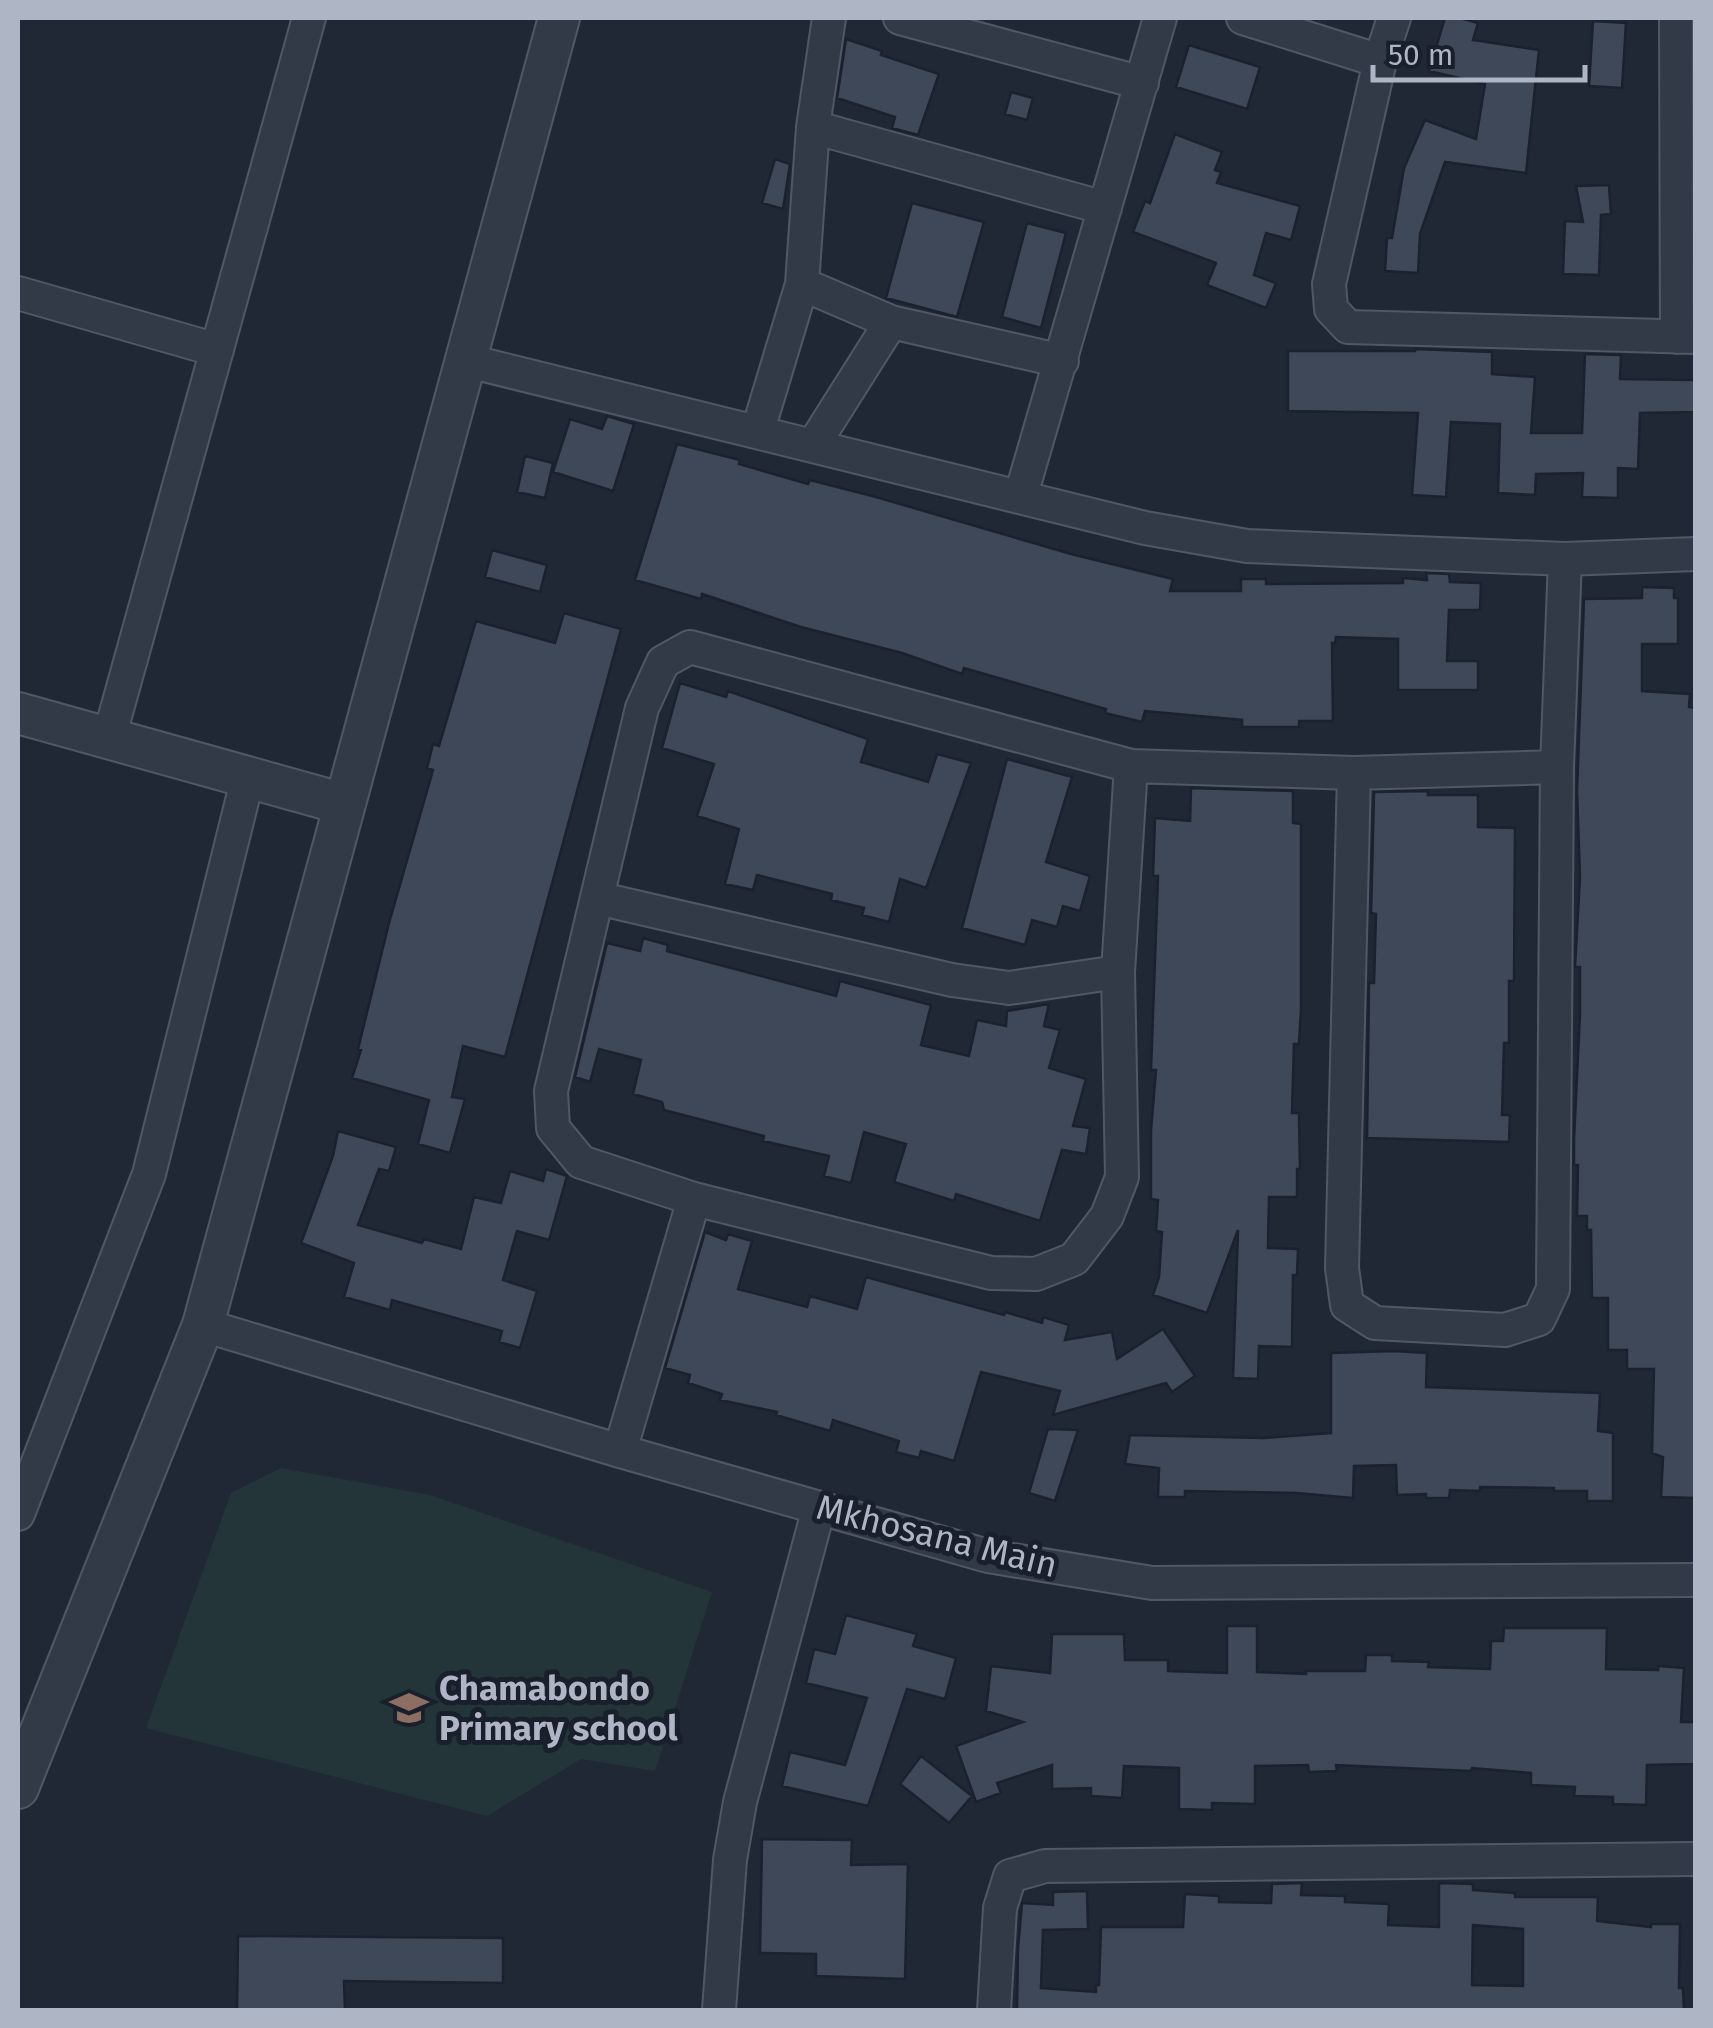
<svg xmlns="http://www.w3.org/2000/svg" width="1713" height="2028" font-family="'Fira Sans',sans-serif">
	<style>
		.green { fill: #233538 }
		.building { fill: #3e4859; stroke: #1b212d; stroke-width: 2.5; fill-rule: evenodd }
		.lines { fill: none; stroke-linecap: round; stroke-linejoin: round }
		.minor-casing { stroke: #515865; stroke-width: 36 }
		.tertiary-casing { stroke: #515865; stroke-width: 44 }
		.minor { stroke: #333a47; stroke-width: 32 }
		.tertiary { stroke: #333a47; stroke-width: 40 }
		.labels { text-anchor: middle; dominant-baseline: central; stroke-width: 10; stroke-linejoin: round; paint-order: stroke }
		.street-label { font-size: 35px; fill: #aeb5c4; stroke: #191f2b }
		.poi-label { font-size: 35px; font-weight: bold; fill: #aeb5c4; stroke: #191f2b; text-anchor: start }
	</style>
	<rect width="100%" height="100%" fill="#202836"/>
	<path class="green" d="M281,1468L430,1495L712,1592L655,1771L581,1759L487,1816L146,1728L231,1493Z"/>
	<path class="building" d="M1445,18H1460L1478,23L1473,40L1539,50L1526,173L1445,162L1420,234L1418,273L1385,271L1387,238H1392L1404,168L1425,120L1476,139L1485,84L1429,71Z
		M1593,21L1626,23L1622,88L1589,86Z
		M846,39L882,51L881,55L939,74L918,135L892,128L895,117L837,98Z
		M1189,45L1260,67L1247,109L1176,87Z
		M1011,92L1033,98L1027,120L1005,114Z
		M1175,134L1222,152L1215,170L1221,172L1217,183L1300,206L1291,240L1266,233L1254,275L1276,283L1266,308L1207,285L1216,263L1133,232L1145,201L1150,203Z
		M775,159L790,164L783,209L762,203Z
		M1609,185L1611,214L1601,215L1599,275L1563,274L1565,221L1583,222L1576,186Z
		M912,203L984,222L957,317L886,298Z
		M1027,223L1066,233L1041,328L1002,317Z
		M1415,349L1492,352V374L1535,377L1531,433H1582L1585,354L1621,355L1620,379L1696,380V412L1640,413L1638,469L1618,468V498L1582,497L1583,473L1536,474L1535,495L1498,493L1500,424L1451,422L1446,497L1412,495L1418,413L1288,411V351H1415Z
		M607,416L634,424L613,491L553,472L570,419L602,429Z
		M677,444L740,460L739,464L808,484L810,480L876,497L1071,554L1173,579L1170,591H1241V579H1266V584L1403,583V578L1427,580L1426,573L1449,574L1450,582L1481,583L1480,610H1449L1447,661H1478V690H1398V639L1336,637L1335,643H1332L1333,721H1299V727H1242V720L1145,711L1142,722L1105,713L1106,709L964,668L962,674L902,653L801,627L702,594L701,599L635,580Z
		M525,456L553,463L545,498L517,492Z
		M492,550L547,565L540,592L485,577Z
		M1642,587L1674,588V598H1678V644H1642V691L1690,694L1689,707L1696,708V1498L1661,1497L1663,1457L1652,1453L1654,1369H1627V1350H1608V1298H1592L1591,1230H1587V1216H1577L1578,1165H1574V1139L1580,1014V967H1575L1580,877L1577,791L1584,599L1642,598Z
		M564,613L621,629L505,1057L463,1046L452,1097L465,1099L450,1153L418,1144L429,1100L352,1078L361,1050L358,1049L389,923L433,770L427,768L433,744L439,746L476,621L555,643Z
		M680,683L726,697L728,691L868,739L861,762L928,782L937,754L971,763L926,888L900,879L889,922L862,915L864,908L831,900L832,894L757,875L753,890L725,884L739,829L697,816L714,764L662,748Z
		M1007,759L1072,777L1046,862L1090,876L1080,911L1063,906L1057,927L1032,920L1025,945L962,928Z
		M1191,788L1293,791V823L1301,824V1009L1299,1044H1294L1292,1113H1299L1300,1169H1297V1197H1269L1268,1248L1298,1249L1297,1275H1293L1292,1347L1259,1346L1258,1379L1233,1378L1238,1230L1207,1313L1153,1295L1159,1277L1162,1232L1156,1231L1158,1200L1151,1199V1131L1156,1070H1151L1158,876H1153L1155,818L1190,821Z
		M1428,791V795H1478V827L1515,828L1514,981H1509V1043H1504L1502,1115H1510L1509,1142L1367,1138L1369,983H1374L1376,914L1371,913L1374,792Z
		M643,938L668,945L667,951L836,996L840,981L931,1005L921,1045L969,1056L977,1020L1006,1026L1007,1011L1049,1004L1044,1026L1060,1030L1049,1068L1086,1079L1073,1126L1090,1128L1086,1154L1062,1150L1040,1221L956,1194L954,1201L894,1182L906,1144L864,1132L851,1183L824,1176L829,1156L763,1141L764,1136L664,1110L662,1102L633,1094L641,1060L599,1049L590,1082L575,1077L607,943L640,951Z
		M338,1131L396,1147L389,1171L379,1169L358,1225L422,1243L424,1239L461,1249L474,1197L501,1203L510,1171L543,1181L546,1169L567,1176L549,1240L517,1231L503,1280L537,1291L520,1348L499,1342L502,1331L392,1300L390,1310L344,1297L354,1263L301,1243L333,1156Z
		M705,1232L726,1240L728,1234L752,1241L738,1289L807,1307L810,1296L857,1309L866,1277L1004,1315L1005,1312L1042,1323L1043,1317L1069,1325L1065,1340L1112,1332L1117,1359L1163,1329L1195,1376L1172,1392L1166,1383L1053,1415L1060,1391L981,1372L954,1461L921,1451L919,1458L896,1452L899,1441L833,1420L830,1431L776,1415L777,1412L720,1400L722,1394L688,1383L690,1375L665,1368Z
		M1394,1351L1427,1353L1426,1387L1600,1393L1598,1431L1613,1433V1501H1587V1491H1554V1488L1480,1487V1491L1450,1490L1449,1498H1426V1494L1397,1495L1396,1465L1354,1466L1353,1498L1296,1493L1185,1491V1497H1158L1159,1468L1125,1464L1130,1435L1264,1438L1331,1433V1353Z
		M1048,1429L1078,1430L1055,1501L1029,1493Z
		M846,1615L917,1634L913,1646L956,1658L945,1699L907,1689L868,1806L782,1786L790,1752L845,1765L867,1698L806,1683L814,1649L835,1654Z
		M1227,1626H1257V1672L1306,1674V1671H1365L1366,1655H1392V1661L1429,1662L1428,1667L1490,1669L1491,1641H1503L1504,1628H1607L1606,1669L1658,1670V1666L1684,1668L1681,1722H1696V1764L1647,1765L1646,1805L1613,1804V1797L1574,1796L1575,1787L1531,1785V1773L1472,1768L1471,1771L1336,1765L1337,1771L1309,1772L1308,1765L1255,1766V1804L1212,1803V1810L1179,1809V1768L1124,1766L1122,1798L1091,1796V1788L1052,1789V1765L997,1783L1001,1793L976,1802L956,1746L1023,1722L986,1711L991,1666L1050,1673L1052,1634H1124L1125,1660H1168V1671L1227,1673Z
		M921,1756L972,1796L949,1823L900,1784Z
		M762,1839L852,1840L851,1865L908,1864L905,1979L816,1976V1954L760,1953Z
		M1302,1883L1301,1895L1345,1896V1902L1389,1904L1388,1925L1439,1927V1883L1473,1884V1890L1515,1893V1897H1598L1597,1921L1651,1927V1924H1680L1679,1988H1683L1684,2010H1017L1018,1949L1022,1903L1053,1905V1892L1087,1891L1088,1929L1043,1930L1041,1988L1096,1992V1985H1099L1101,1927H1183L1185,1894L1219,1896V1902L1271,1903L1272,1884ZM1473,1925L1523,1929V1986L1472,1985Z
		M238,1936L503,1938V1983L344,1981L345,2010H237Z"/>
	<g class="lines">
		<g class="minor-casing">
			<path id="minor" d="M900,18L1142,83
				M1243,18L1380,61L1329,284L1331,309L1348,327L1696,337
				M1676,18L1677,337
				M1380,61L1394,18
				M813,127L1105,208
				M802,284L891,322L1062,361
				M18,293L217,350
				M464,360L1145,528L1247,546L1565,559L1696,554
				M758,430L802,284L813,127L829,18
				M814,444L891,322
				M1021,495L1160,18
				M109,738L309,18
				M1131,766L1118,972L1122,1177L1107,1216L1074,1259L1036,1274L991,1273L694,1199L581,1162L553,1128L551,1091L642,708L663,662L690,647L1131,766L1354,773L1557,767
				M1354,773L1342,1268L1347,1305L1375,1323L1505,1330L1539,1319L1553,1289L1557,767L1565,559
				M597,898L952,980L1009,988L1118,972
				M203,1325L620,1451L988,1556L1152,1583L1696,1580
				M620,1451L694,1199
				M18,1514L149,1174L248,777
				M719,2010L730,1860L740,1802L819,1508
				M994,2010L1000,1908L1010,1876L1045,1866L1696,1859"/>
		</g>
		<g class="tertiary-casing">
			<path id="tertiary" d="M18,713L344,804
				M18,1788L203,1325L559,18"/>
		</g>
		<use href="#minor" class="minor"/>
		<use href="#tertiary" class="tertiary"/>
	</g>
	<defs>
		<g id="school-bare" transform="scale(3)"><path d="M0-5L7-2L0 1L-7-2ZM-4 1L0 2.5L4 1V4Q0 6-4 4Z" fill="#8d6e63" stroke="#191f2b" stroke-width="2.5" paint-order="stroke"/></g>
	</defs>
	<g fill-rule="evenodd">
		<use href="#school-bare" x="409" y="1708"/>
	</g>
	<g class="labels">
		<g class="street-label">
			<text transform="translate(937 1536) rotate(14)">Mkhosana Main</text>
		</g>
		<g class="poi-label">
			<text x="439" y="1688">Chamabondo<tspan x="439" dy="40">Primary school</tspan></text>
		</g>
	</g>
	<rect width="1713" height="2028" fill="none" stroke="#aeb5c4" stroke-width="40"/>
	<path d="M1373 65v15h212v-15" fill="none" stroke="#aeb5c4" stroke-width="5"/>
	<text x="1388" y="65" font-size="30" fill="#aeb5c4" stroke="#191f2b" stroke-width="8" paint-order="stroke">50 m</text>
</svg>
